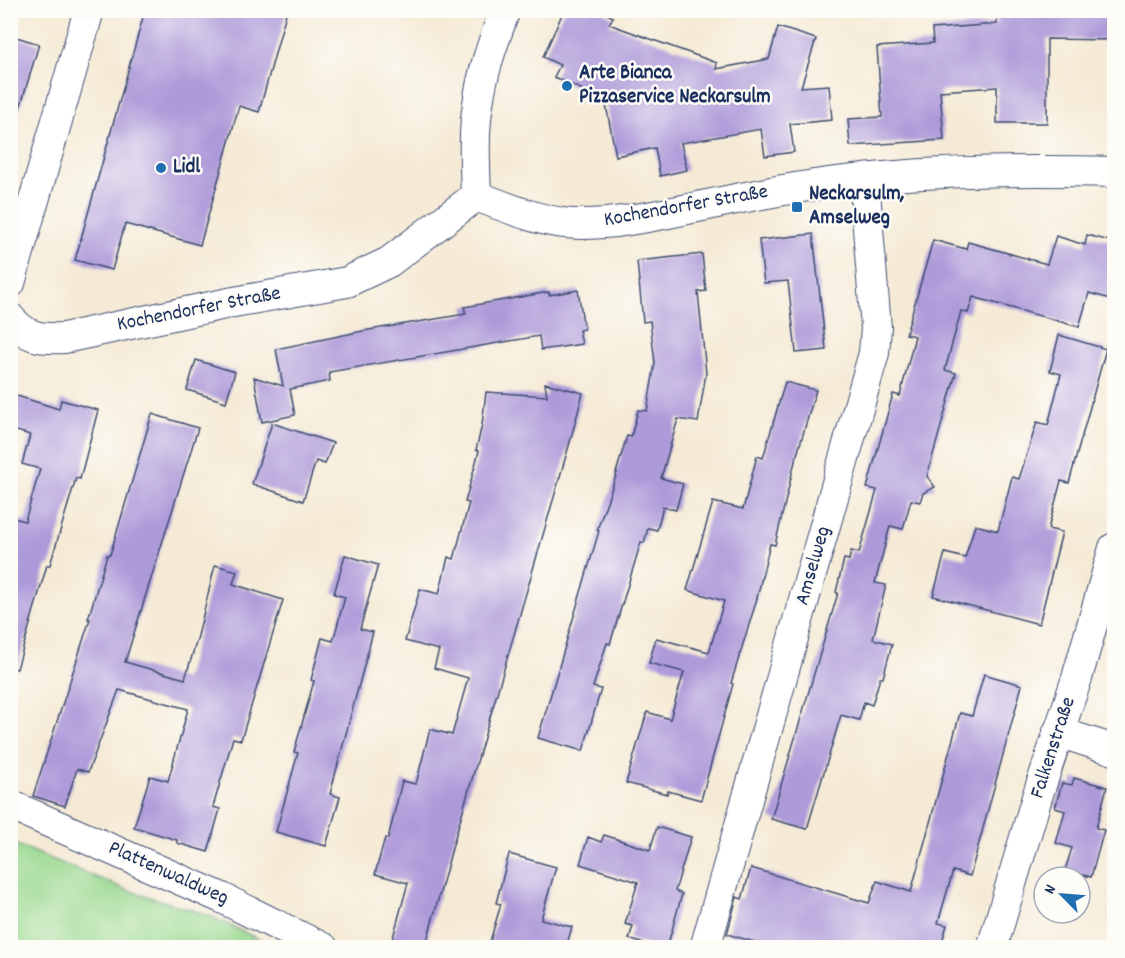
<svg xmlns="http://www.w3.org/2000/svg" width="1125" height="958" font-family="Dekko,sans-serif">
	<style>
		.green { fill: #99d88e; stroke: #5a8476; stroke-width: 1.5 }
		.building { fill: #ad9ad9 }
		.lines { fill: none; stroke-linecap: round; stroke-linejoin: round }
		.minor-casing { stroke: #3c4b70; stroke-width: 32 }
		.minor { stroke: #fff; stroke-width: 30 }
		.poi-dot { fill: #1f6fb2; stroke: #fdfcf7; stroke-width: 2 }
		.labels { text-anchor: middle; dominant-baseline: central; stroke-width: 5; stroke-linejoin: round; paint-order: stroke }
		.poi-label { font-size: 21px; font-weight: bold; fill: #1b2f5e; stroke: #fdfcf7; text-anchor: start }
		.street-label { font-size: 21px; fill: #1b2f5e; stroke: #fdfcf7 }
	</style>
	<rect width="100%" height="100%" fill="#fdfcf7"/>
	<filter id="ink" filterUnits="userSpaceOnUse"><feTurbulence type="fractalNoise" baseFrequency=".0167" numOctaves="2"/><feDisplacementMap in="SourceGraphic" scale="12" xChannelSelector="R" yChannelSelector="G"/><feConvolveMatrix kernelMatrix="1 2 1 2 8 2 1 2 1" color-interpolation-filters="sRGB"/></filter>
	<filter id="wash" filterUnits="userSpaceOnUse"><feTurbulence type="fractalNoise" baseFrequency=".008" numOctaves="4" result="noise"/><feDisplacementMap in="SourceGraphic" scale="24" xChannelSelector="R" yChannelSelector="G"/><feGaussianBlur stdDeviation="1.35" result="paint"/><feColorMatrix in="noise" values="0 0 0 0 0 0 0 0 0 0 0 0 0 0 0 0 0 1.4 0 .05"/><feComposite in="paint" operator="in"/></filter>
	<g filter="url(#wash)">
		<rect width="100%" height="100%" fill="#f5ead5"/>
		<path class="green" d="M10,842L127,890L208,915L275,947H11Z"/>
		<g id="blocks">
			<path class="building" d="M145,10H287L259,112L239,106L200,245L125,224L112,270L75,260Z
				M564,10H600L613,17L609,24L717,63L716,69L769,59L778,27L816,39L801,87L829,85L832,120L790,124L794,152L765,156L761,129L681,143L687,170L660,176L655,148L616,156L605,100L554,77L560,65L543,57Z
				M997,11L1114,13V40L1047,39V123H997V87L940,91L944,140L850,146L848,119L882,117L877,47L933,43L932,29L997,24Z
				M10,35L39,44L17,118L10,117Z
				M813,234L826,350L796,353L788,281L764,283L759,240Z
				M1087,235L1114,242V300L1089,293L1079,327L973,297L968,313L961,311L945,370L956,373L927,476L935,487L923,493L920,502L911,500L903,529L890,526L875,583L886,585L873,639L892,644L883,678H880L872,705L864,702L859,720L841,715L807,829L771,819L838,593L836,592L844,559L849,560L851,551L859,553L877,490L867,488L893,394L900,396L915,336L906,334L933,240L966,249L968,242L1047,264L1056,236L1085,245Z
				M702,254L706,291L698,292L706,373L698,422L678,419L661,478L683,484L676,510L663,507L657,530L648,528L644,543L641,542L610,644L607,643L593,687L601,689L583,751L538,738L599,531L597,530L617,473H616L627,436L631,437L638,410L647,411L655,363L650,321L643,322L637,261Z
				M578,290L584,329L579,330L582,344L541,350L539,336L329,372L330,381L290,389L295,415L262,422L254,377L283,386L276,349L363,331L466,314L464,307L549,292V295Z
				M1059,335L1106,349L1069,483L1061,481L1048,529L1062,532L1039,624L933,596L945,553L965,558L975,525L998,531L1012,477L1019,479L1037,422L1048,425L1061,374L1050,371Z
				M196,360L235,372L226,402L187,390Z
				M785,382L816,390L794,465L775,545L770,544L756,602L731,683L733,684L701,800L668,791L667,794L626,783L647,712L670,719L684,672L649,663L656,638L709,652L724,601L687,590L713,502L743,509L757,456L763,458Z
				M545,383L583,393L570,442L454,841L425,948H390L408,883L375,874L385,838L388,839L402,781L416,784L430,729L452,735L468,678L434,668L439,650L405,641L420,589L439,594L448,557L454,559L469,503L465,502L479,451L476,450L482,425L486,392L547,396Z
				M14,395L59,409L61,400L98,410L80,479L76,478L50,565H47L17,669L10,668V517L25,521L40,469L22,464L30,435L10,429V407Z
				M152,414L198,428L125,662L185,679L198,636L215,565L237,571L233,584L283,600L241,740L233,738L213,807L220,809L208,852L177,843V840L134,827L150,776L168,781L188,709L119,690L88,772L77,769L65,806L33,796L90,619H88L107,555H110Z
				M272,423L333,443L325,464L316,461L303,501L252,484Z
				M345,555L378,565L360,629L373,632L330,794L340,797L326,846L276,832L298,753L294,752L314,681L311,680L322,638L333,641L345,597L334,594Z
				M984,674L1022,685L970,876L953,871L938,923L947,925L940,948H775L727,934L737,897L742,899L751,868L869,903L877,881L911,892L960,713L972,716Z
				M1074,778L1107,787L1096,828L1104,830L1091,877L1065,870L1072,848L1056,843L1065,811L1055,808L1062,783L1072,785Z
				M657,827L691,837L675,891L682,894L667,948H656L629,939L633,926L625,924L638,882L580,864L588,837L601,842L604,835L650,850Z
				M509,854L556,867L541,919L572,927L566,948H488L501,904L496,903Z"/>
		</g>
	</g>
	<g filter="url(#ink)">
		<use href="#blocks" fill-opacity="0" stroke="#3c4b70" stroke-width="1.5"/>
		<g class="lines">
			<g class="minor-casing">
				<path id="minor" d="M476,196C504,206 533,219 563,223C607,228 668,213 712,204C762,193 813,184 864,179C947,170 1032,170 1114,172
					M476,196C475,165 473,134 478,104C482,72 494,40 505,10
					M10,283L89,10
					M10,318C27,338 40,339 64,338L234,302L347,282L389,262L476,196
					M1058,732L1114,750
					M10,805L222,898L323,948
					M705,948L874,353L876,328L864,179
					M992,948L1037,797L1077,678L1114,548"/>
			</g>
			<use href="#minor" class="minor"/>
		</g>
	</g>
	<g class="poi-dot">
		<circle cx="567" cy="86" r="6"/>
		<circle cx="161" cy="168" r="6"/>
		<rect x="791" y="201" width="12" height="12" rx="3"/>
	</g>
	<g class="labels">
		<g class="poi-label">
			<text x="579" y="74">Arte Bianca<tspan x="579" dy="24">Pizzaservice Neckarsulm</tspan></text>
			<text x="173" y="168">Lidl</text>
			<text x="809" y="195">Neckarsulm,<tspan x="809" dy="24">Amselweg</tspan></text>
		</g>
		<g class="street-label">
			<text transform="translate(686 207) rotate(-10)">Kochendorfer Straße</text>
			<text transform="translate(199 310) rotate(-11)">Kochendorfer Straße</text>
			<text transform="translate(814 566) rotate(-74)">Amselweg</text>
			<text transform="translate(1054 748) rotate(-72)">Falkenstraße</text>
			<text transform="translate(168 874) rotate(24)">Plattenwaldweg</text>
		</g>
	</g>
	<rect width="1125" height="958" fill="none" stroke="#fdfcf7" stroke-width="36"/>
	<g transform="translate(1062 895) rotate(295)"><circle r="28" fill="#fdfcf7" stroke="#a3aaba" stroke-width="1.5"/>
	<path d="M0-4.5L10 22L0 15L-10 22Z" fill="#1f6fb2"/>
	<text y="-9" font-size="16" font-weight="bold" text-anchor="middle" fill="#1b2f5e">N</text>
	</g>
</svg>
